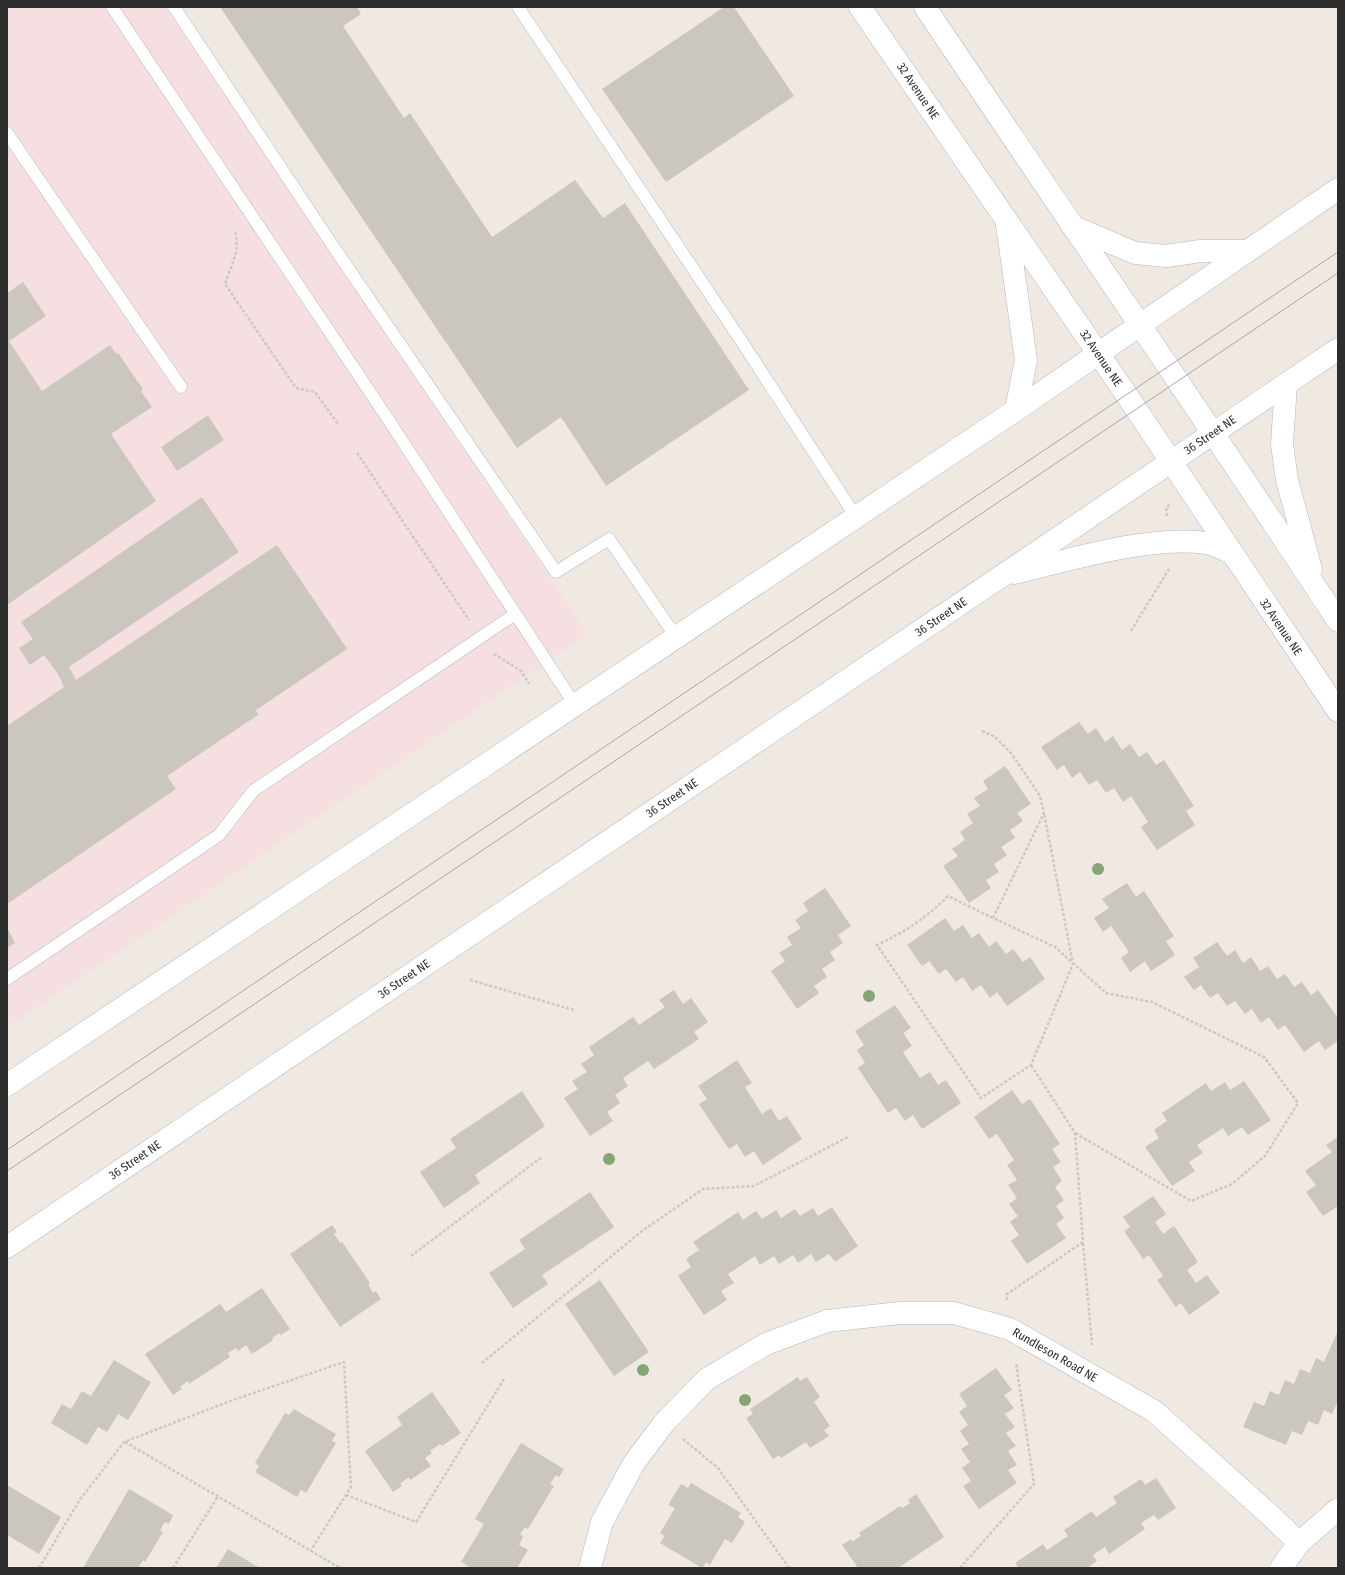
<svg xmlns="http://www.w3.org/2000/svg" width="1345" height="1575" font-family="'Fira Sans Condensed',sans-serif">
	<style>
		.medical { fill: #f5dfe0 }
		.building { fill: #cbc7bf }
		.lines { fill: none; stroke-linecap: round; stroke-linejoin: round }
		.service-casing { stroke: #b4b7c1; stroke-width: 13 }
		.minor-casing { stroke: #b4b7c1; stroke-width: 23 }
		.secondary-casing { stroke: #b4b7c1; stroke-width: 23 }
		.path { stroke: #c9c9c9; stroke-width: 2.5; stroke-dasharray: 3 2; stroke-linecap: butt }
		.service { stroke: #fff; stroke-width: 12 }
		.minor { stroke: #fff; stroke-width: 22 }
		.secondary { stroke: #fff; stroke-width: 22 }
		.tram { stroke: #a3a6b8; stroke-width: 1 }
		.tree { fill: #84a574 }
		.labels { text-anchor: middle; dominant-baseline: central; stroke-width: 4; stroke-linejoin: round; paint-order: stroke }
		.street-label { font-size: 12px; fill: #2e2e2e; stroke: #fff }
	</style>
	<rect width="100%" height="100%" fill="#efe9e1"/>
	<path class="medical" d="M7,7H165L588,634L7,1028Z"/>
	<path class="building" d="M220,7H357L361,14L343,26L404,118L410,113L492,237L575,180L603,218L625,203L749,390L606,486L561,417L517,448Z
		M724,7H734L794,96L666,182L602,89Z
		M23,282L46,316L9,341L42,391L110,345L116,354L118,353L143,389L141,391L152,407L111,434L156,501L7,605V293Z
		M208,415L224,440L177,471L161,447Z
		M202,497L239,552L69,667L76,680L277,545L347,649L256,710L258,715L167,776L176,789L7,904V726L64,687L58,674L44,655L30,665L19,648L33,639L21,622Z
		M1079,722L1088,734L1096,728L1105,742L1113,736L1122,750L1130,744L1139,757L1147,752L1156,765L1164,760L1194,806L1186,811L1195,825L1157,850L1141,827L1148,822L1131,796L1123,802L1114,788L1106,793L1097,780L1089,785L1080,772L1072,778L1064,765L1057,770L1041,747Z
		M1005,766L1031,804L1017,813L1023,821L1010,830L1015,838L1001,847L1007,855L994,864L999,872L986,880L991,888L969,903L943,866L958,856L952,849L965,840L960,832L973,823L967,814L980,806L974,798L988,789L983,781Z
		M1127,883L1136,897L1144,891L1174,936L1166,941L1175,955L1151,971L1145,961L1130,972L1121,958L1129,952L1111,926L1103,932L1094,918L1109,908L1102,899Z
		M825,888L851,926L838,935L843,943L830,952L835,960L822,969L827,977L814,986L819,993L797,1009L771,971L785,961L779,953L792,945L787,937L801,928L795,920L808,911L803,903Z
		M945,918L954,931L963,925L972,938L979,933L989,947L996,941L1006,954L1013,949L1023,962L1030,957L1045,979L1007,1006L997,992L990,998L981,985L972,991L963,977L956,982L946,969L939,974L929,961L922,966L907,945Z
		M7,927L15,943L7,948Z
		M1217,942L1227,956L1235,950L1243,963L1251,957L1260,971L1268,966L1277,979L1285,974L1294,987L1302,982L1311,995L1318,990L1338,1018V1041L1325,1050L1319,1041L1304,1052L1285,1025L1278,1030L1269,1017L1261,1023L1252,1009L1245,1014L1235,1001L1227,1006L1218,993L1210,998L1201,985L1194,990L1184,977L1199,967L1193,958Z
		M674,990L683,1004L691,998L708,1022L694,1032L699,1039L654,1069L648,1061L623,1078L628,1086L615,1095L620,1103L607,1112L613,1121L590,1136L564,1098L578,1089L572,1081L587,1072L581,1064L594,1055L589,1047L633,1017L639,1025L665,1007L659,1000Z
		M895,1005L911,1028L903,1033L912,1046L903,1052L920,1078L930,1072L938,1085L946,1080L961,1103L922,1129L913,1115L905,1121L896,1108L888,1113L858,1068L865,1063L857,1050L864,1045L855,1031Z
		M737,1060L752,1083L745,1087L762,1114L771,1108L779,1121L787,1116L802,1139L763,1165L754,1151L745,1157L737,1144L729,1149L699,1104L707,1099L698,1086Z
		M1244,1081L1271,1120L1248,1135L1242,1127L1228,1136L1223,1128L1197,1145L1203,1153L1189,1162L1195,1171L1172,1186L1145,1147L1159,1138L1154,1130L1167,1121L1162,1113L1206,1083L1211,1091L1225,1082L1230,1090Z
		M1012,1090L1022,1104L1030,1099L1060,1144L1052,1149L1061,1162L1053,1167L1062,1181L1055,1187L1064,1200L1056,1206L1064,1218L1056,1224L1066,1238L1027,1264L1011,1241L1019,1235L1010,1222L1018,1216L1009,1204L1017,1198L1008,1185L1017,1180L1007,1165L1014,1160L997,1134L989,1139L974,1117Z
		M522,1091L545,1126L475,1175L480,1183L444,1208L420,1172L456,1148L450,1139Z
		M1338,1137V1206L1323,1216L1306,1192L1316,1185L1305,1171L1332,1152L1326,1145Z
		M590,1192L614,1227L542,1275L548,1284L513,1308L489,1273L525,1249L519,1240Z
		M1153,1196L1166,1214L1155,1222L1163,1234L1174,1226L1198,1262L1187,1270L1196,1283L1207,1275L1220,1293L1189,1315L1181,1303L1176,1307L1157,1280L1163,1276L1149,1255L1143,1259L1124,1231L1130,1227L1123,1217Z
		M832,1207L858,1246L835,1262L829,1254L816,1262L811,1254L798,1263L793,1255L779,1264L774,1256L760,1265L755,1256L728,1274L734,1283L721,1291L727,1300L704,1315L678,1276L691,1267L686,1259L699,1250L693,1242L738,1212L743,1220L756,1211L762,1219L776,1210L781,1218L795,1209L800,1216L813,1208L818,1216Z
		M332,1225L337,1232L334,1234L340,1243L342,1242L370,1283L368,1284L373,1293L376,1291L381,1299L340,1327L290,1254Z
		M600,1280L649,1352L614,1376L565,1304Z
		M262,1288L290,1329L281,1335L279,1333L272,1338L273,1340L252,1354L246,1345L238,1351L236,1348L228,1353L230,1357L189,1384L188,1381L180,1387L182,1389L173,1395L145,1354L220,1304L226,1312Z
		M1337,1333L1338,1401L1332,1414L1324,1410L1318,1425L1308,1421L1302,1435L1292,1431L1286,1445L1243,1427L1254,1402L1264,1406L1270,1391L1279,1395L1285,1380L1294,1384L1300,1369L1310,1373L1316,1358L1324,1362Z
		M114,1360L151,1382L128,1420L118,1414L107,1432L98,1427L87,1445L51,1423L62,1404L71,1409L82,1391L91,1396Z
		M996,1368L1012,1390L1004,1395L1014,1408L1005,1414L1015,1427L1006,1433L1016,1446L1008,1451L1017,1465L1008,1470L1017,1483L979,1509L963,1486L971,1481L962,1468L970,1462L961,1449L969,1444L960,1431L968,1425L959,1412L967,1406L959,1394Z
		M798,1377L800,1381L807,1377L820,1397L814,1402L830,1426L824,1430L829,1436L810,1448L806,1442L781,1458L779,1455L773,1459L746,1418L753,1414L750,1409Z
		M432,1392L461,1433L442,1446L440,1444L430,1451L432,1453L425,1458L431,1466L410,1480L409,1477L400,1484L402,1486L393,1492L365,1451L402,1425L397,1417Z
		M294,1409L336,1434L332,1441L336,1443L306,1493L301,1490L297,1497L255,1472L259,1466L255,1463L285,1413L289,1415Z
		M521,1443L564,1469L559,1477L556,1475L550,1484L554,1486L528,1529L525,1527L520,1534L523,1537L519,1545L528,1550L517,1568H471L461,1562L484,1524L475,1519Z
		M1156,1478L1176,1508L1158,1520L1154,1515L1141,1523L1145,1529L1109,1554L1105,1547L1093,1555L1097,1561L1087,1568H1019L1015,1563L1043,1544L1047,1550L1068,1536L1064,1530L1092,1511L1096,1517L1117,1503L1113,1497L1141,1479L1145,1485Z
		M691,1483L741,1513L738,1517L745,1522L732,1543L725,1539L710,1565L706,1562L702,1568L660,1543L665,1536L660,1533L675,1508L668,1505L681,1484L688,1488Z
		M7,1485L61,1517L39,1554L7,1535Z
		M129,1489L173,1515L169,1524L165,1522L160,1530L163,1532L145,1562L143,1560L138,1568H83Z
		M916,1494L944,1537L898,1568H858L842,1545L851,1539L852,1542L861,1536L859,1533L900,1506L902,1508L910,1503L908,1500Z
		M228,1549L260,1568H216Z"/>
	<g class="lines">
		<g class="service-casing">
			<path id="service" d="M112,7L386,416L575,705
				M174,7L335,249L556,572L609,539L676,637
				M518,7L744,345L856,517
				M7,133L181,387
				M7,979L219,835L253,791L515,614"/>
		</g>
		<g class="minor-casing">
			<path id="minor" d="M590,1568L602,1522L634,1463L664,1423L707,1379L766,1344L827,1321L900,1313H954L1010,1329L1154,1411L1270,1515L1299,1543
				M1281,1568L1299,1543L1338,1509"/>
		</g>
		<g class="secondary-casing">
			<path id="secondary" d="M860,7L1126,394L1338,711
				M925,7C1062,212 1203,415 1338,621
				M1007,225L1026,360L1016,410
				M1072,226L1135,253L1166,256L1201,251H1248
				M1286,384L1282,444L1287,480L1311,569
				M1014,573C1071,560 1149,535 1207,543C1214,544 1222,549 1230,552
				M7,1085L1016,410L1338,189
				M7,1247L1338,349"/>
		</g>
		<path class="path" d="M235,232C241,249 230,268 225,284L296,388L315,392L338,424
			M357,453L469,620
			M1167,516L1166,507L1170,505
			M1131,631L1169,569
			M494,654L521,671L529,684
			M982,731L995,737L1011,753L1040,796L1044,813L993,918L1055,947L1106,993L1152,1002L1264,1057L1298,1103L1265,1156L1232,1184L1191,1201L1075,1133
			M993,918L948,896C925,919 905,932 877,945L981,1098L1031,1065L1073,964L1044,813
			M470,980L574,1010
			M1083,1243L1092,1345
			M411,1256L542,1157
			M1007,1300V1294L1083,1242L1075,1133L1031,1065
			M482,1363L642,1231L703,1189L754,1186L848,1137
			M683,1439L718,1468L789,1568
			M125,1442L340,1568
			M346,1495L416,1522L504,1379
			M39,1568L79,1501L124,1442L233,1400L344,1362L351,1487L311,1550
			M173,1568L218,1496
			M960,1568L1034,1484L1016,1363"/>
		<use href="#service" class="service"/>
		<use href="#minor" class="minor"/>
		<use href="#secondary" class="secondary"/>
		<path class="tram" d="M7,1150L1338,252
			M7,1171L1338,273"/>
	</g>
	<g class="tree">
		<circle cx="1098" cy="869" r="6"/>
		<circle cx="869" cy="996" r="6"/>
		<circle cx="609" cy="1159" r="6"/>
		<circle cx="643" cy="1370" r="6"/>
		<circle cx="745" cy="1400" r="6"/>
	</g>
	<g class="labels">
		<g class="street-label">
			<text transform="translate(918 91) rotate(56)">32 Avenue NE</text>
			<text transform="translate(1101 358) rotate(56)">32 Avenue NE</text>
			<text transform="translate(1210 435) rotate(-34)">36 Street NE</text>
			<text transform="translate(941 617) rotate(-34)">36 Street NE</text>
			<text transform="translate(1281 627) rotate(56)">32 Avenue NE</text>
			<text transform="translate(672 798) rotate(-34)">36 Street NE</text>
			<text transform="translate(404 979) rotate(-34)">36 Street NE</text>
			<text transform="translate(135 1160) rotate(-34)">36 Street NE</text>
			<text transform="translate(1055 1355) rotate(30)">Rundleson Road NE</text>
		</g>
	</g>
	<rect width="1345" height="1575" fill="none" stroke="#2e2e2e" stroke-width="16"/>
</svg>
